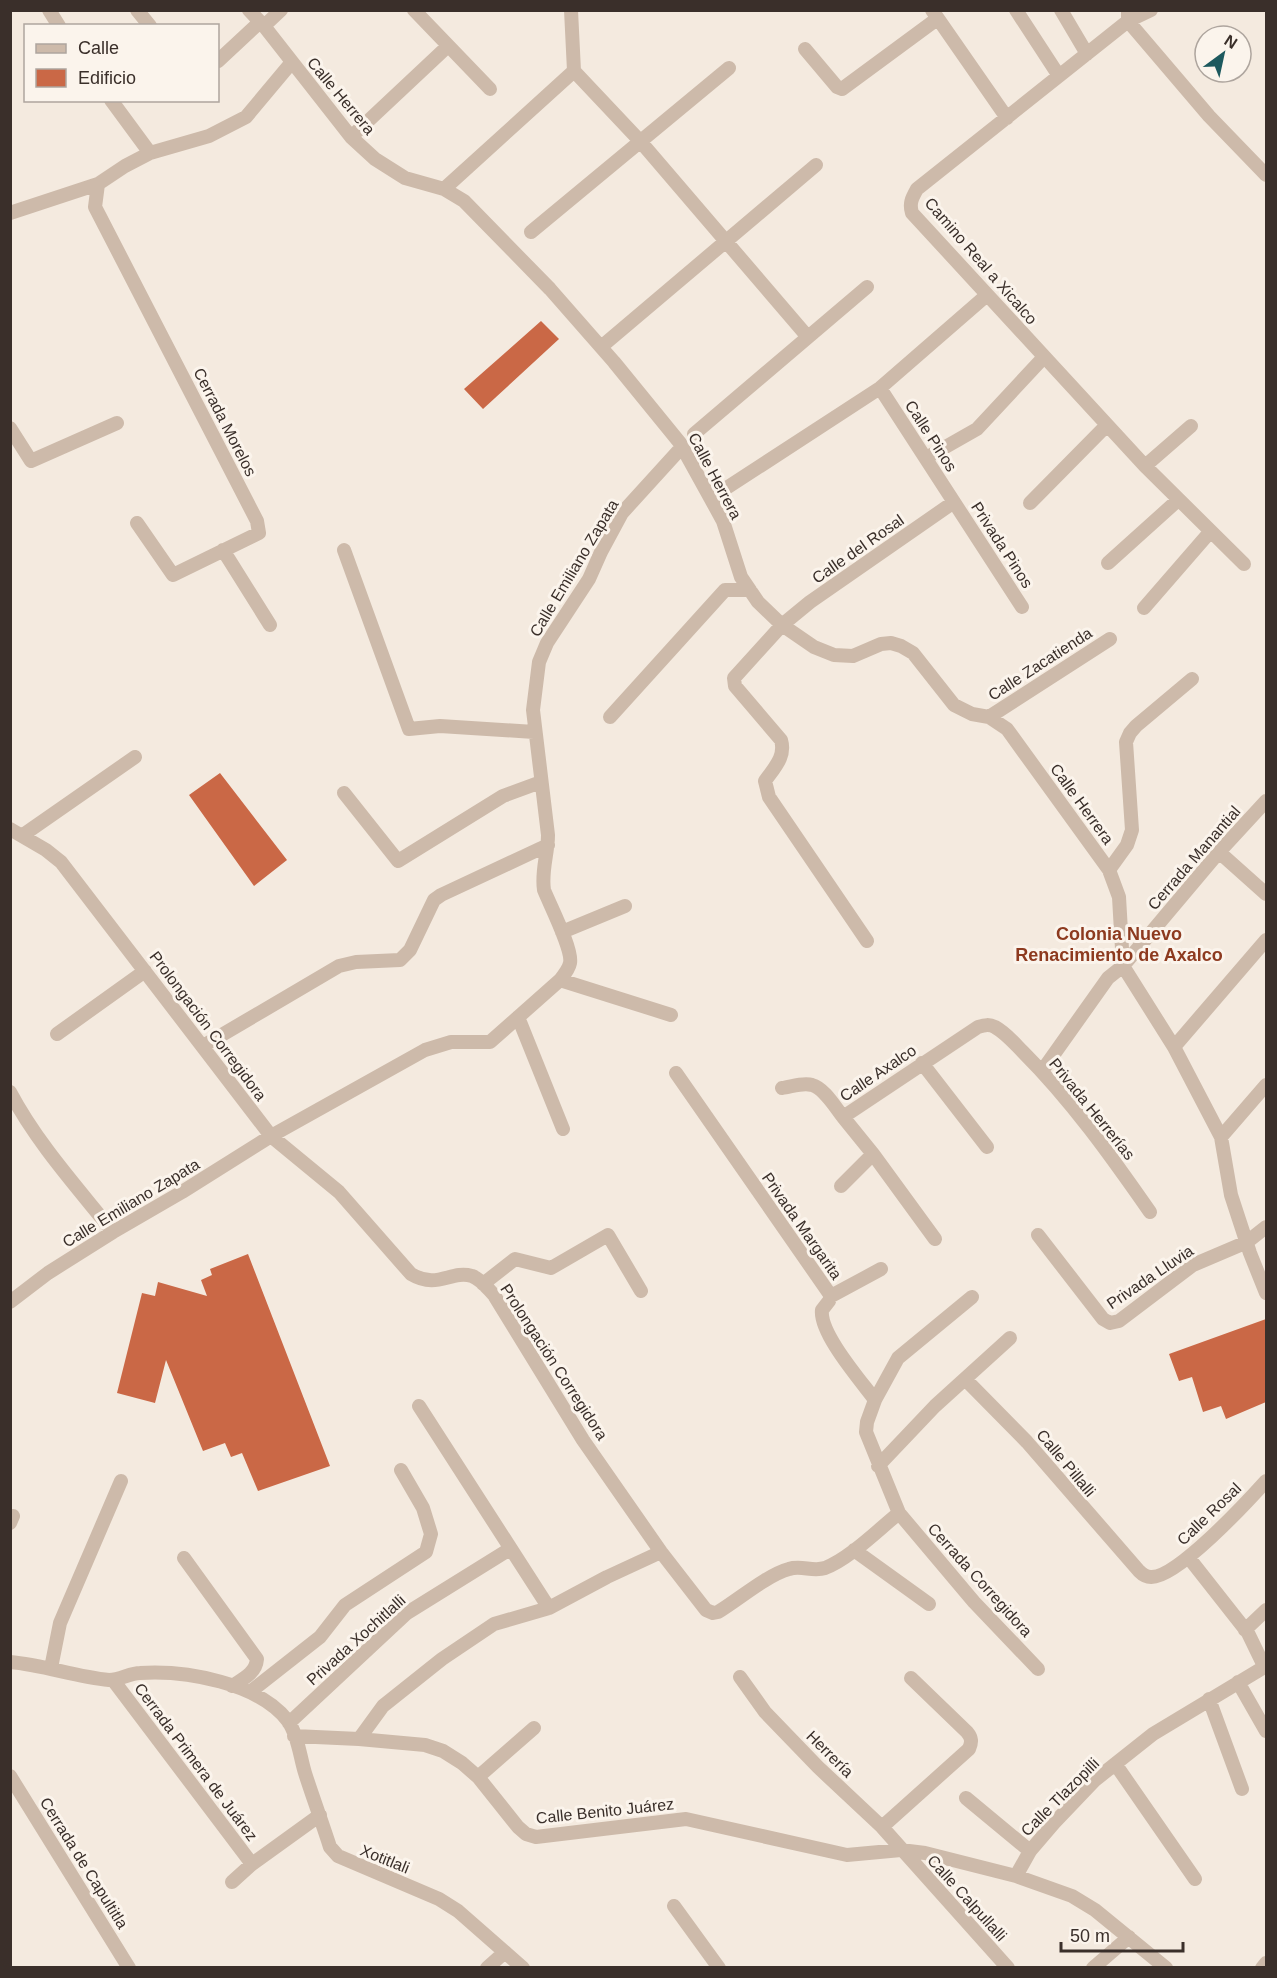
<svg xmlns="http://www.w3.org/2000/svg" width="1277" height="1978" font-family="Helvetica,sans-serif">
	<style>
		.building { fill: #ca6846 }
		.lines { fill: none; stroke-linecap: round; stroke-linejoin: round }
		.minor { stroke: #cdbaaa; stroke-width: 14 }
		.labels { text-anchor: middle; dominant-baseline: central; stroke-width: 6; stroke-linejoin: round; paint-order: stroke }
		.street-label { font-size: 16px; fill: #3a2f2a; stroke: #fbf4ec }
		.neighbourhood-label { font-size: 18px; font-weight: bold; fill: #8d3a1f; stroke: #fbf4ec }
	</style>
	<rect width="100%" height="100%" fill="#f4eadf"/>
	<path class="building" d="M541,321L559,339L483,409L464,389Z
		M220,773L287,860L254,886L189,795Z
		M248,1254L330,1466L258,1491L242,1453L231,1457L225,1443L203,1451L166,1360L155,1403L117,1393L142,1293L155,1296L158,1282L207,1296L201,1280L212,1275L210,1269Z
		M1266,1319V1402L1226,1419L1221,1406L1203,1412L1192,1377L1179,1381L1169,1354Z"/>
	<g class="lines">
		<path class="minor" d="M49,10L59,26
			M137,10L150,26
			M249,10L264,26L351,137L375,159L405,178L444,189L464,201L550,289L614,362L680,443L723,521L741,577L758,602L782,625L814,647L834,655L853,656L881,644L891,643L901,646L913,653L954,705L972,714L989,717L1007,729L1109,870L1119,897L1123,966L1174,1047L1221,1137L1231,1195L1250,1253L1266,1293
			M414,10L490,89
			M571,10L574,71L640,141L807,336
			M932,10L1007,118
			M1016,10L1059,76
			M1061,10L1087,54
			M1128,10V21L1209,116L1266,175
			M1151,10L1128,21L917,189C912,198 909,203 912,213L1145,466L1244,564
			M264,26L281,10
			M805,49L837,87L842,89L937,19
			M218,61L260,22
			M111,100L150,153
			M351,137L448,46
			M98,184L95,207L257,521L259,533L173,575L137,523
			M444,189L574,71
			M10,213L98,184L125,166L150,153L209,136L246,117L292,62
			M531,232L729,68
			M601,347L816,165
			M880,388L1022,607
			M10,428L31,461L117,423
			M694,434L867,287
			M926,458L977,429L1044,357
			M1145,466L1191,426
			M711,498L880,388L987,295
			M1030,503L1107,425
			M223,550L270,625
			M344,550L409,729L440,726L534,732
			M1108,563L1178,500
			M1144,608L1210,532
			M610,717L725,590H750
			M989,717L1110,639
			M344,793L398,861L503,796L541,782
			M10,829L46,850L61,862L271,1136L339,1192L411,1274C438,1290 450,1270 472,1276C481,1279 488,1289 494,1295L583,1440L661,1552L706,1610L713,1613L718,1612C738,1600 767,1575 789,1569C801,1565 813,1572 825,1568C849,1559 878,1530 899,1513
			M23,835L135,757
			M1219,852L1266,894
			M1109,870L1127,845L1132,830L1126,742L1130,733L1136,726L1192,679
			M562,932L625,906
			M867,941L769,797L765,781C774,768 786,757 781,740L735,686L734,678L782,625L810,602L954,502
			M560,980L671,1015
			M518,1017L563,1129
			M57,1034L145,971
			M203,1046L339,966L356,962L400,960L410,950L434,900L441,895L548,845
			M1174,1047L1266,940
			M922,1063L987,1147
			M1042,1071L1108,978L1123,966L1219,852L1266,801
			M676,1073L831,1296L829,1301L822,1310C819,1333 861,1381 875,1400
			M782,1088C791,1087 803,1082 812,1085C824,1088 835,1107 843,1117
			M10,1092C37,1143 77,1187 113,1232
			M1221,1137L1266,1085
			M841,1186L873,1154
			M1038,1235L1103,1319L1110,1323L1119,1321L1193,1265L1247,1242L1266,1227
			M935,1239L873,1154L843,1117L978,1027C985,1025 989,1024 995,1027C1006,1033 1015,1044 1023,1052C1071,1100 1111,1156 1150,1212
			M483,1284L515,1259L551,1268L608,1235L641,1291
			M831,1296L881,1269
			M972,1297L898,1358L875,1400L867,1422L866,1432L899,1513L974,1602L1038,1669
			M10,1302L48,1273L113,1232L182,1192L271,1136L425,1050L451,1042H490L560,980C564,975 569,969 570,963C573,950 550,905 544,890C541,871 548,854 548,835L533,710L539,662L547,643L589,579L601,552L622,513L682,447
			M966,1380L1027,1442L1139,1571C1142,1574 1146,1577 1151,1577C1177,1578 1248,1501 1266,1481
			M419,1406L549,1608
			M878,1466L935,1406L1010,1338
			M10,1523L13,1516
			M854,1550L929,1604
			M184,1558L257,1659C256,1673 243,1679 232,1686
			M1189,1558L1248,1633L1264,1666
			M1245,1630L1266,1610
			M10,1662C44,1665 76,1677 109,1680C120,1680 130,1673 140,1673C186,1670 259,1683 288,1721C298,1735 300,1757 305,1773C313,1798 322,1822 330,1847L338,1856L439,1899L458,1911L523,1968
			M51,1668L60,1623L121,1481
			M740,1677L765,1712L818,1767L882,1827L1008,1968
			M113,1680L252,1864
			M1238,1682L1266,1731
			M250,1692L320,1637L345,1605L426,1552L431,1534L423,1508L401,1470
			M1209,1699L1242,1789
			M289,1723L407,1613L510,1549
			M294,1736L359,1739L425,1745L443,1751L462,1763L478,1777L518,1827L526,1834L536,1837L686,1819L847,1855L901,1850L925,1853L1016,1876L1030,1851L1054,1823L1095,1780L1153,1734L1266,1666
			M359,1739L383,1706L442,1659L494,1624L549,1608L607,1577L661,1552
			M1116,1765L1195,1879
			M10,1776L129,1968
			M478,1777L534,1728
			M966,1798L1030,1851
			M882,1827L969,1749C972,1742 972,1738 967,1732L911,1678
			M1016,1876L1072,1896L1095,1910L1166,1968
			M232,1882L252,1864L320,1815
			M674,1906L719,1968
			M487,1968L505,1952
			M1093,1968L1129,1937
			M1262,1968L1266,1963"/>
	</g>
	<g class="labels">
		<g class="street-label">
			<text transform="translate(341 96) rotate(50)">Calle Herrera</text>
			<text transform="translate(981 261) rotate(49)">Camino Real a Xicalco</text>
			<text transform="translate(225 422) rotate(63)">Cerrada Morelos</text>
			<text transform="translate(931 436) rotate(57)">Calle Pinos</text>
			<text transform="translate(715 476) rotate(62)">Calle Herrera</text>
			<text transform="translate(1002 545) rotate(57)">Privada Pinos</text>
			<text transform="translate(858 549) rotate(-35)">Calle del Rosal</text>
			<text transform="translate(574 568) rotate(-59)">Calle Emiliano Zapata</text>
			<text transform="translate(1040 664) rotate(-33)">Calle Zacatienda</text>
			<text transform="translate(1082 804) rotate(54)">Calle Herrera</text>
			<text transform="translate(1194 858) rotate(-49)">Cerrada Manantial</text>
			<text transform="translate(208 1026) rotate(53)">Prolongación Corregidora</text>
			<text transform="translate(878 1073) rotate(-34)">Calle Axalco</text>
			<text transform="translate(1092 1109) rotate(51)">Privada Herrerías</text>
			<text transform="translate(131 1203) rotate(-31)">Calle Emiliano Zapata</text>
			<text transform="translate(802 1226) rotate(55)">Privada Margarita</text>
			<text transform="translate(1150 1277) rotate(-34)">Privada Lluvia</text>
			<text transform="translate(554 1362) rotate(57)">Prolongación Corregidora</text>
			<text transform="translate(1066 1463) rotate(50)">Calle Pillalli</text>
			<text transform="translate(1209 1514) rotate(-44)">Calle Rosal</text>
			<text transform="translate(980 1580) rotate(48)">Cerrada Corregidora</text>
			<text transform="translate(356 1640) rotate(-42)">Privada Xochitlalli</text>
			<text transform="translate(830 1754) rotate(45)">Herrería</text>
			<text transform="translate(196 1762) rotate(53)">Cerrada Primera de Juárez</text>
			<text transform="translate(1060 1797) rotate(-45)">Calle Tlazopilli</text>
			<text transform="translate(605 1811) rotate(-6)">Calle Benito Juárez</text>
			<text transform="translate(385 1859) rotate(22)">Xotitlali</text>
			<text transform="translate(84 1863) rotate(58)">Cerrada de Capultitla</text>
			<text transform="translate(967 1898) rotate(48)">Calle Calpullalli</text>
		</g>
		<g class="neighbourhood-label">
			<text x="1119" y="934">Colonia Nuevo<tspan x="1119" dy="21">Renacimiento de Axalco</tspan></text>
		</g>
	</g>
	<rect width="1277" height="1978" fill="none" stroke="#3a2f2a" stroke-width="24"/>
	<rect x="24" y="24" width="195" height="78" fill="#fbf4ec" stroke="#aea59e" stroke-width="1.5"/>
	<rect x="36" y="44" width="30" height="9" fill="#cdbaaa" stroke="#aea59e" stroke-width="1.5"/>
	<text x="78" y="54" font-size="18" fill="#3a2f2a">Calle</text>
	<rect x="36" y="69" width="30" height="18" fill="#ca6846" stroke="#aea59e" stroke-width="1.5"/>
	<text x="78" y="84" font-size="18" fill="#3a2f2a">Edificio</text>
	<g transform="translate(1223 54) rotate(33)"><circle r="28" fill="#fbf4ec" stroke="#aea59e" stroke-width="1.5"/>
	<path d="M0-4.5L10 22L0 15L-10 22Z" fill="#1d595e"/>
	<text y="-9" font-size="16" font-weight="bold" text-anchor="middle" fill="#3a2f2a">N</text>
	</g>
	<path d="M1061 1942v9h122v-9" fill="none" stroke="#3a2f2a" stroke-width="3"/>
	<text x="1070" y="1942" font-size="18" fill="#3a2f2a" stroke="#fbf4ec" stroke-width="4.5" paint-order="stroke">50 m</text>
</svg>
